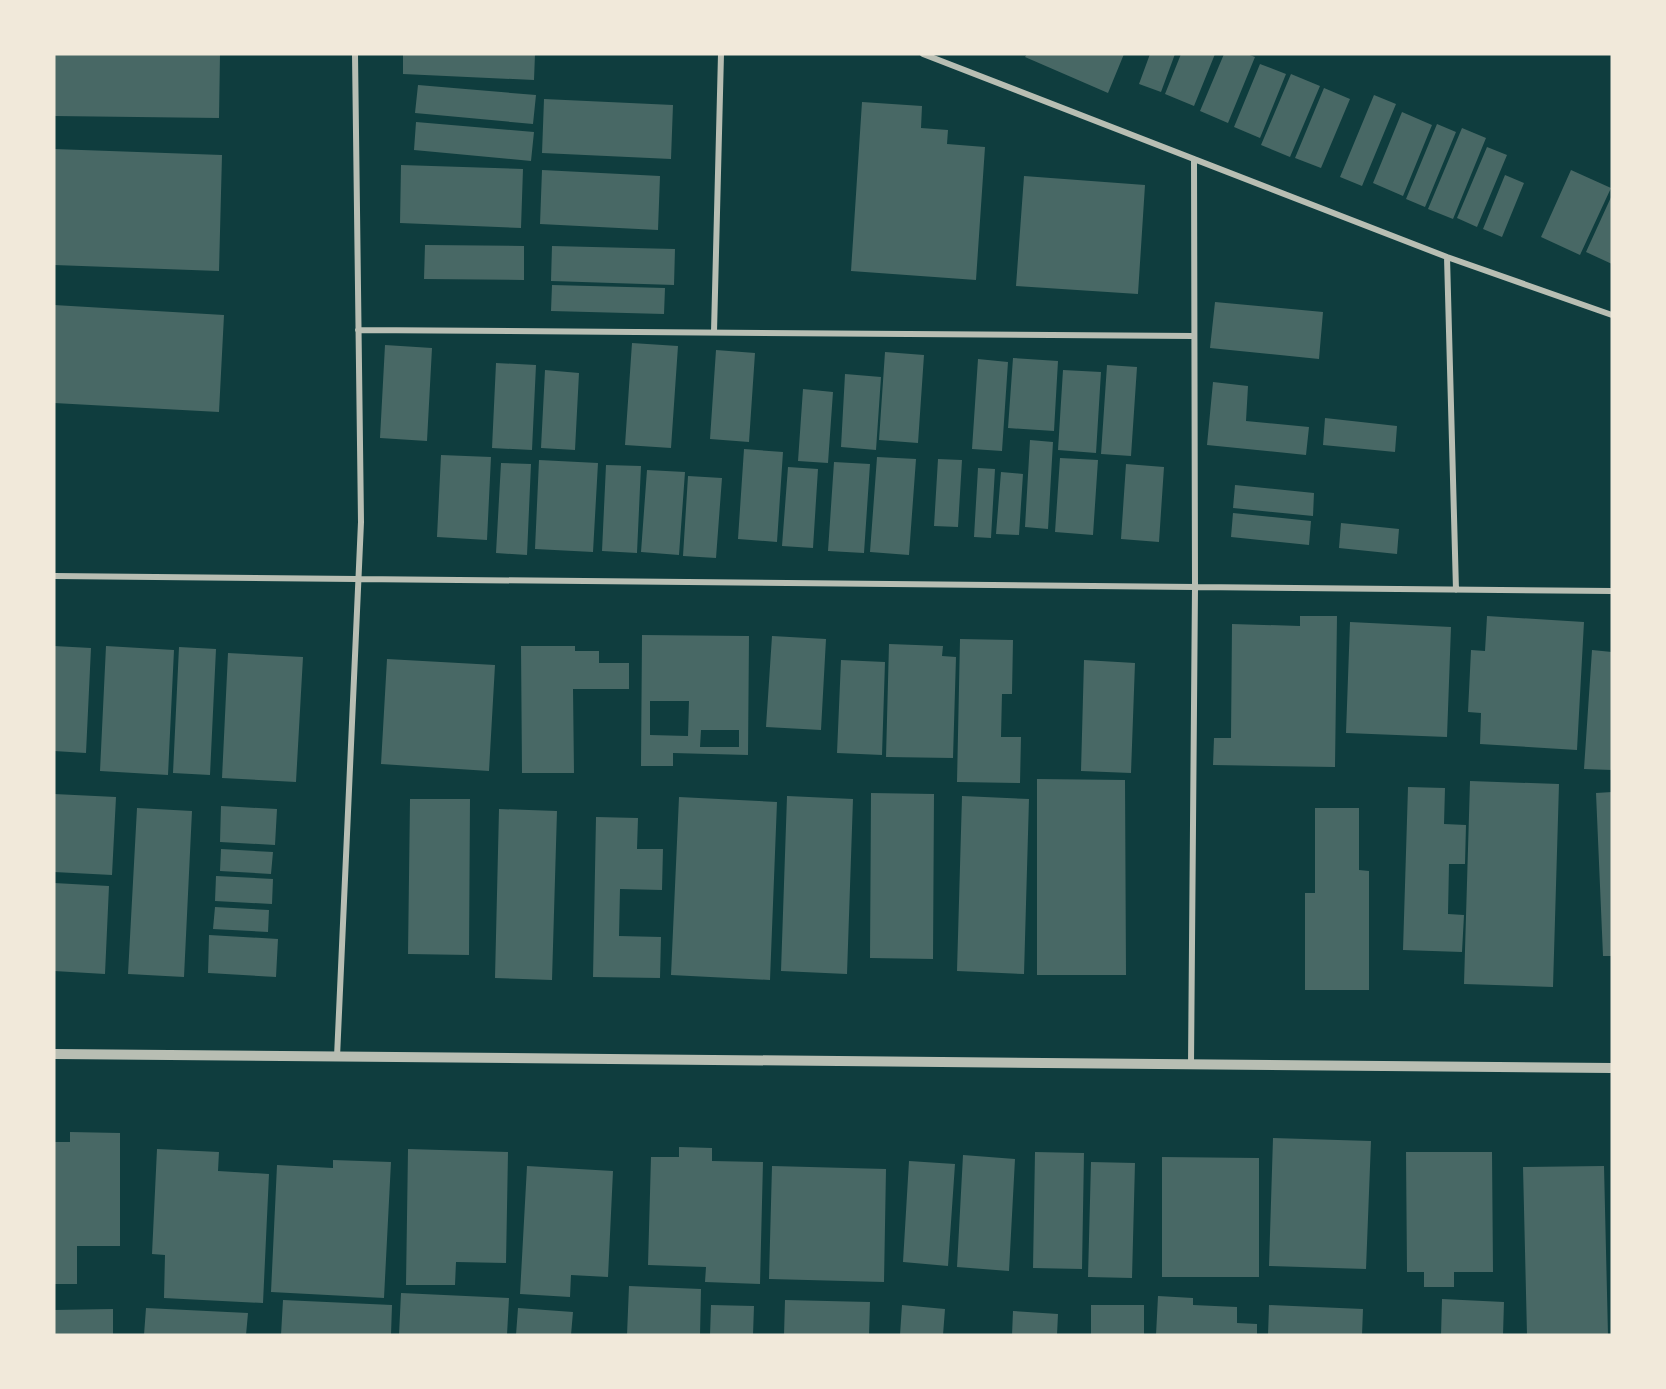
<svg xmlns="http://www.w3.org/2000/svg" width="1666" height="1389" font-family="'Noto Sans',sans-serif">
	<style>
		.building { fill: #486865; fill-rule: evenodd }
		.lines { fill: none; stroke-linecap: round; stroke-linejoin: round }
		.minor { stroke: #b8beb3; stroke-width: 6 }
		.tertiary { stroke: #b8beb3; stroke-width: 10 }
	</style>
	<rect width="100%" height="100%" fill="#0f3d3e"/>
	<path class="building" d="M54,54H220L219,118L54,116Z
		M403,54H535L534,80L403,74Z
		M1027,54H1124L1108,93L1025,57Z
		M1150,54H1175L1161,92L1139,84Z
		M1181,54H1215L1194,106L1165,94Z
		M1224,54H1247L1255,57L1228,123L1200,111Z
		M1260,64L1286,74L1260,138L1234,127Z
		M1291,74L1320,86L1290,157L1261,145Z
		M418,85L536,95L533,124L415,113Z
		M1324,88L1350,99L1321,168L1295,158Z
		M1374,95L1396,104L1362,186L1340,177Z
		M544,99L673,105L671,159L542,153Z
		M862,102L922,106L921,128L948,130L947,144L985,147L976,280L851,271Z
		M1402,112L1432,125L1403,196L1373,183Z
		M416,122L534,132L531,161L414,150Z
		M1437,124L1456,132L1425,207L1406,199Z
		M1462,128L1486,138L1453,219L1428,209Z
		M1487,147L1507,155L1477,227L1457,218Z
		M54,149L222,155L219,271L54,265Z
		M401,165L523,169L521,228L400,223Z
		M542,170L660,176L658,230L540,224Z
		M1571,170L1611,188L1580,255L1541,237Z
		M1505,175L1524,183L1502,237L1483,229Z
		M1024,176L1145,185L1138,294L1016,286Z
		M1612,195V264L1586,252Z
		M425,245L524,246V280L424,279Z
		M552,246L675,249L674,285L551,281Z
		M552,285L665,288L664,314L551,311Z
		M1215,302L1323,312L1319,359L1210,348Z
		M54,305L224,315L219,412L54,403Z
		M632,343L678,346L671,448L625,445Z
		M385,345L432,348L427,441L380,438Z
		M716,350L755,353L749,442L710,439Z
		M885,352L924,355L918,443L879,440Z
		M1013,358L1058,361L1054,431L1008,428Z
		M978,359L1008,362L1002,451L972,449Z
		M496,363L536,365L532,450L492,448Z
		M1107,365L1137,367L1131,456L1101,454Z
		M545,370L579,373L575,450L541,448Z
		M1063,370L1101,372L1096,453L1058,450Z
		M845,374L881,377L876,450L841,447Z
		M1213,382L1248,386L1246,421L1309,427L1306,455L1207,445Z
		M803,389L833,392L828,463L798,461Z
		M1325,418L1397,426L1395,452L1323,445Z
		M1030,440L1053,442L1048,529L1025,527Z
		M744,449L783,452L777,542L738,539Z
		M441,455L491,457L487,540L437,537Z
		M877,457L916,459L909,555L870,552Z
		M1060,458L1098,460L1093,535L1055,532Z
		M938,459L962,460L958,527L934,526Z
		M539,460L598,463L593,552L535,549Z
		M834,462L870,464L864,553L828,551Z
		M501,463L531,464L527,555L496,553Z
		M1126,464L1164,467L1159,542L1121,539Z
		M606,465L641,466L637,553L602,551Z
		M788,467L818,469L813,548L782,546Z
		M978,468L995,469L991,538L974,537Z
		M647,470L685,472L679,555L641,552Z
		M1001,472L1023,474L1019,535L996,534Z
		M688,476L722,478L716,558L683,556Z
		M1235,485L1314,493L1313,516L1233,508Z
		M1233,513L1311,521L1309,545L1231,537Z
		M1341,523L1399,529L1397,554L1339,548Z
		M1300,616H1337L1335,767L1213,765L1214,738H1231L1232,624L1300,626Z
		M1487,616L1584,622L1577,750L1480,744L1481,713L1468,712L1471,650L1485,651Z
		M1350,622L1451,627L1447,737L1346,733Z
		M642,635L749,636L748,755L673,753V766H641ZM650,701H689L688,736L650,735ZM701,730H739V747H700Z
		M772,636L826,639L821,730L766,727Z
		M960,639L1013,640L1012,694H1002L1001,737H1021L1020,783L957,782Z
		M889,644L943,646L942,656L956,657L953,758L886,757Z
		M54,646L91,648L86,753L54,751Z
		M106,646L174,650L168,775L100,771Z
		M521,646H575V651H599V663H629V689H573L574,773H522Z
		M179,647L216,649L210,775L173,773Z
		M1592,650L1612,652V770L1584,769Z
		M228,653L303,657L296,782L222,778Z
		M387,659L495,665L489,771L381,764Z
		M841,660L885,662L882,755L837,753Z
		M1084,660L1135,663L1131,773L1081,771Z
		M1037,779L1125,780L1126,975H1037Z
		M1470,781L1559,784L1553,987L1464,984Z
		M1408,787L1445,788L1444,824L1466,825L1465,864H1449L1448,914L1464,915L1462,952L1403,950Z
		M1612,792V956H1603L1596,793Z
		M871,793L934,794L933,959L870,958Z
		M54,794L116,797L112,875L54,872Z
		M787,796L853,799L847,974L781,971Z
		M962,796L1029,799L1024,974L957,971Z
		M679,797L777,802L770,980L671,975Z
		M410,799H470L469,955L408,954Z
		M221,806L277,809L275,845L220,842Z
		M137,808L192,811L184,977L128,974Z
		M1315,808H1359V870L1369,871V990H1305V893H1315Z
		M499,809L557,811L552,980L495,978Z
		M596,817L638,818L637,849H663L662,890L620,889L619,936L661,937L660,978L593,977Z
		M221,849L273,852L271,874L220,871Z
		M216,876L273,879L272,904L215,901Z
		M54,883L109,886L105,974L54,971Z
		M215,907L269,910L268,932L213,929Z
		M209,935L278,939L276,977L208,973Z
		M70,1132L120,1133V1246H77V1284H54V1142H70Z
		M1273,1138L1371,1141L1366,1269L1269,1266Z
		M679,1147L712,1148V1161L763,1162L760,1284L705,1282L706,1267L648,1265L651,1157H679Z
		M157,1149L219,1152L218,1171L269,1174L263,1303L164,1298L165,1255L152,1254Z
		M408,1149L508,1152L506,1263L456,1262L455,1285H406Z
		M1035,1152L1084,1153L1082,1269L1033,1268Z
		M1406,1152H1492L1493,1272H1454V1287H1424V1272H1407Z
		M963,1155L1015,1159L1009,1271L957,1267Z
		M1162,1157L1259,1158V1277H1162Z
		M333,1160L391,1162L384,1298L271,1292L277,1165L333,1168Z
		M909,1161L955,1164L948,1266L903,1262Z
		M1091,1162L1135,1163L1132,1278L1088,1277Z
		M527,1166L613,1171L608,1277L571,1275L570,1297L520,1294Z
		M772,1166L886,1169L884,1282L769,1279Z
		M1604,1166L1608,1335H1527L1523,1167Z
		M629,1286L701,1289L700,1335H627Z
		M401,1293L509,1298L507,1335H399Z
		M1158,1296L1193,1298V1305L1237,1307V1323L1257,1324V1335H1156Z
		M1442,1299L1504,1302L1503,1335H1441Z
		M283,1300L392,1305L391,1335H281Z
		M785,1300L870,1302L869,1335H784Z
		M711,1305L754,1306L753,1335H710Z
		M902,1305L945,1309L943,1335H900Z
		M1091,1305H1144V1335H1091Z
		M1269,1305L1363,1309L1362,1335H1268Z
		M146,1308L248,1313L246,1335H144Z
		M518,1308L573,1312L571,1335H516Z
		M113,1309V1335H54V1310Z
		M1013,1311L1058,1314L1057,1335H1012Z"/>
	<g class="lines">
		<path class="minor" d="M923,54L1447,257L1612,315
			M1447,257L1456,590
			M358,330L1193,336
			M714,332L721,54
			M54,576L1612,591
			M337,1057L361,522L355,54
			M1191,1064L1195,587L1194,159"/>
		<path class="tertiary" d="M54,1054L1612,1068"/>
	</g>
	<rect width="1666" height="1389" fill="none" stroke="#f1e9da" stroke-width="111"/>
</svg>
